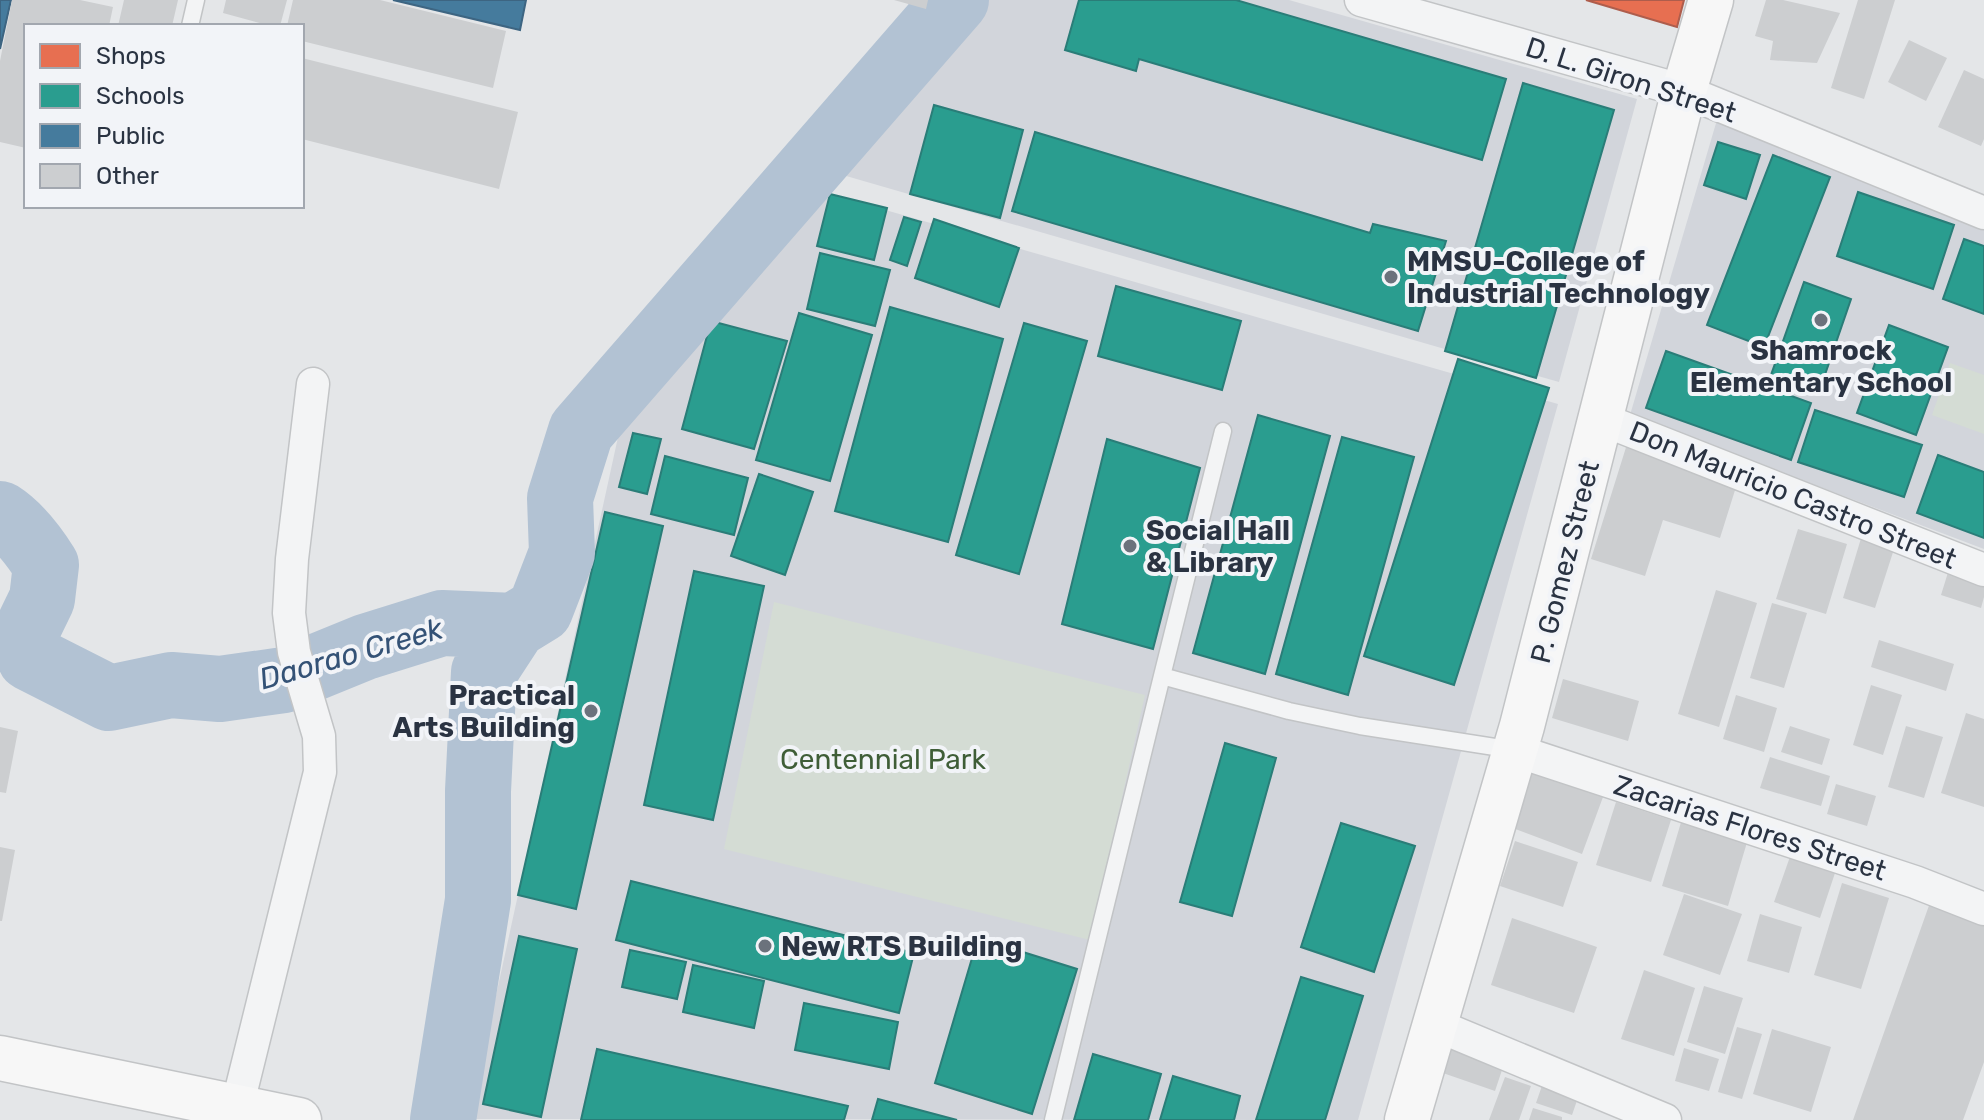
<svg xmlns="http://www.w3.org/2000/svg" width="1984" height="1120" font-family="Rubik,sans-serif">
	<style>
		.built { fill: #d2d5db }
		.green { fill: #d4dcd4 }
		.shops { fill: #e76f51; stroke: #ae5d4c; stroke-width: 2 }
		.schools { fill: #2a9d8f; stroke: #2a7d78; stroke-width: 2 }
		.public { fill: #457b9d; stroke: #3d6582; stroke-width: 2 }
		.lines { fill: none; stroke-linecap: round; stroke-linejoin: round }
		.river { stroke: #b2c2d3; stroke-width: 66 }
		.building { fill: #ccced0 }
		.lane-casing { stroke: #c2c4c6; stroke-width: 19 }
		.street-casing { stroke: #c2c4c6; stroke-width: 35 }
		.secondary-casing { stroke: #c2c4c6; stroke-width: 47 }
		.lane { stroke: #f3f4f5; stroke-width: 16 }
		.street { stroke: #f3f4f5; stroke-width: 32 }
		.secondary { stroke: #f7f7f7; stroke-width: 44 }
		.poi-dot { fill: #6b727c; stroke: #f2f4f8; stroke-width: 3 }
		.labels { text-anchor: middle; dominant-baseline: central; stroke-width: 8; stroke-linejoin: round; paint-order: stroke }
		.street-label { font-size: 28px; fill: #2a3342; stroke: #f2f4f8 }
		.poi-label { font-size: 28px; font-weight: bold; fill: #2a3342; stroke: #f2f4f8; text-anchor: start }
		.park-label { font-size: 28px; fill: #3f5e37; stroke: #f2f4f8 }
		.water-label { font-size: 30px; font-style: italic; fill: #345276; stroke: #f2f4f8 }
	</style>
	<rect width="100%" height="100%" fill="#e4e6e8"/>
	<path class="built" d="M980,0H1289L1637,99L1559,382L829,171Z
		M1719,113L1984,225V549L1630,415Z
		M830,194L1558,404L1358,1120L469,1119L627,396Z"/>
	<path class="green" d="M1950,363L1984,375V434L1932,415Z
		M774,602L1145,695L1090,940L724,849Z"/>
	<path class="shops" d="M1586,0H1684L1677,27Z"/>
	<path class="schools" d="M1079,0H1236L1506,79L1482,160L1139,59L1136,71L1065,50Z
		M1523,83L1614,110L1536,378L1445,351Z
		M934,105L1023,130L1000,218L910,194Z
		M1035,132L1370,233L1373,224L1446,241L1418,331L1012,211Z
		M1718,142L1760,155L1746,199L1704,185Z
		M1773,155L1830,177L1764,347L1707,325Z
		M1858,192L1954,225L1933,289L1837,256Z
		M830,194L887,208L874,260L817,246Z
		M904,217L921,222L907,266L890,260Z
		M934,219L1019,248L999,307L915,278Z
		M1964,239L1984,246V314L1943,299Z
		M820,253L890,270L875,326L807,309Z
		M1804,282L1851,299L1819,392L1771,375Z
		M1116,286L1241,321L1222,390L1098,356Z
		M890,307L1003,339L948,542L835,511Z
		M799,313L872,335L830,481L756,460Z
		M711,321L787,341L754,449L682,429Z
		M1024,323L1087,341L1019,574L956,555Z
		M1889,325L1948,347L1916,435L1857,413Z
		M1666,351L1811,403L1791,460L1646,408Z
		M1458,359L1549,388L1454,685L1364,656Z
		M1815,410L1922,445L1904,497L1798,462Z
		M1258,415L1330,436L1265,674L1193,653Z
		M633,433L661,439L647,494L619,487Z
		M1342,437L1414,457L1348,695L1276,674Z
		M1107,439L1200,468L1153,649L1062,624Z
		M1938,455L1984,472V538L1917,513Z
		M665,456L748,478L734,535L651,514Z
		M759,474L813,492L785,575L731,556Z
		M605,512L663,526L576,909L518,895Z
		M694,571L764,586L713,820L644,805Z
		M1225,743L1276,758L1232,916L1180,902Z
		M1341,823L1415,846L1374,972L1301,947Z
		M631,881L914,953L899,1013L616,940Z
		M519,936L577,949L541,1117L483,1104Z
		M978,938L1077,969L1032,1114L935,1083Z
		M630,950L686,962L677,999L622,987Z
		M693,965L764,981L754,1028L683,1012Z
		M1301,977L1363,996L1325,1120H1256Z
		M804,1003L898,1022L889,1069L795,1050Z
		M597,1049L848,1106L844,1120H581Z
		M1093,1054L1161,1074L1148,1120H1074Z
		M1173,1076L1240,1096L1234,1120H1160Z
		M878,1099L957,1120H872Z"/>
	<path class="public" d="M0,0H11L0,49Z
		M393,0H526L520,30Z"/>
	<g class="lines">
		<path class="river" d="M0,514C19,526 34,546 46,565L42,599L24,636L30,658L109,698L171,685L220,689L284,680L365,647L442,623L514,626
			M443,1120L478,900V791L484,672L514,626L540,610L562,553L560,498L581,431L956,0"/>
	</g>
	<path class="building" d="M12,0H80L113,7L109,26H26V148L0,142V61Z
		M124,0H178L172,26H118Z
		M226,0H287L280,26H271L223,13Z
		M293,0H380L506,31L493,88L302,41V26H287Z
		M894,0H928L926,9Z
		M1766,0H1783L1840,13L1817,63L1770,60L1773,41L1755,36Z
		M1858,0H1895L1864,99L1831,88Z
		M1909,40L1947,58L1926,101L1888,82Z
		M302,58L518,112L499,189L302,139Z
		M1964,70L1984,79V139L1981,146L1938,127Z
		M1628,441L1699,464L1695,474L1736,487L1720,538L1663,520L1645,576L1591,559Z
		M1798,529L1847,544L1826,614L1776,599Z
		M1862,535L1895,546L1875,608L1843,598Z
		M1950,566L1984,576V597L1981,608L1941,595Z
		M1716,590L1757,603L1719,727L1678,714Z
		M1772,603L1807,613L1784,688L1750,678Z
		M1879,640L1954,664L1946,691L1871,667Z
		M1563,679L1639,701L1628,741L1552,718Z
		M1871,685L1902,695L1883,755L1853,745Z
		M1736,695L1777,708L1764,752L1723,739Z
		M1966,713L1984,719V807L1941,793Z
		M1790,726L1830,739L1822,765L1781,752Z
		M1906,726L1943,737L1924,798L1888,787Z
		M0,727L18,731L6,793L0,792Z
		M1770,757L1830,776L1821,806L1760,788Z
		M1531,770L1603,797L1582,854L1510,827Z
		M1836,784L1876,796L1867,826L1827,814Z
		M1616,802L1671,820L1651,882L1596,865Z
		M1682,819L1748,839L1728,906L1662,886Z
		M1515,841L1578,862L1563,907L1500,886Z
		M0,847L15,850L2,921H0Z
		M1792,851L1837,867L1820,918L1774,902Z
		M1842,883L1889,898L1861,989L1814,975Z
		M1684,894L1742,914L1720,975L1663,955Z
		M1932,897L1984,916V1062L1963,1120H1853Z
		M1760,914L1802,927L1789,973L1747,961Z
		M1512,918L1597,947L1574,1013L1491,985Z
		M1644,970L1695,988L1674,1056L1621,1039Z
		M1704,986L1743,998L1725,1054L1687,1042Z
		M1737,1027L1762,1034L1742,1099L1718,1092Z
		M1772,1029L1831,1047L1811,1112L1753,1094Z
		M1450,1042L1505,1061L1495,1091L1440,1072Z
		M1684,1048L1719,1059L1709,1091L1675,1081Z
		M1505,1077L1531,1086L1519,1120H1489Z
		M1545,1077L1581,1089L1572,1115L1536,1103Z
		M1533,1108L1562,1117V1120H1529Z"/>
	<g class="lines">
		<g class="lane-casing">
			<path id="lane" d="M190,26L196,0
				M1162,676L1223,431
				M1053,1120L1162,676L1289,711L1360,726L1514,750"/>
		</g>
		<g class="street-casing">
			<path id="street" d="M1361,0L1684,91L1984,213
				M1601,419L1984,570
				M1514,750L1915,882L1984,909
				M1436,1025L1665,1120
				M237,1107L320,772L319,736L294,652L289,613L292,559L313,384"/>
		</g>
		<g class="secondary-casing">
			<path id="secondary" d="M0,1058L299,1120
				M1407,1120L1522,726L1684,91L1711,0"/>
		</g>
		<use href="#lane" class="lane"/>
		<use href="#street" class="street"/>
		<use href="#secondary" class="secondary"/>
	</g>
	<g class="poi-dot">
		<circle cx="1391" cy="277" r="8"/>
		<circle cx="1821" cy="320" r="8"/>
		<circle cx="1130" cy="546" r="8"/>
		<circle cx="591" cy="711" r="8"/>
		<circle cx="765" cy="946" r="8"/>
	</g>
	<g class="labels">
		<g class="street-label">
			<text transform="translate(1631 80) rotate(18)">D. L. Giron Street</text>
			<text transform="translate(1793 495) rotate(22)">Don Mauricio Castro Street</text>
			<text transform="translate(1565 562) rotate(-76)">P. Gomez Street</text>
			<text transform="translate(1750 828) rotate(18)">Zacarias Flores Street</text>
		</g>
		<g class="poi-label">
			<text x="1407" y="261">MMSU-College of<tspan x="1407" dy="32">Industrial Technology</tspan></text>
			<text x="1821" y="350" text-anchor="middle">Shamrock<tspan x="1821" dy="32">Elementary School</tspan></text>
			<text x="1146" y="530">Social Hall<tspan x="1146" dy="32">&amp; Library</tspan></text>
			<text x="575" y="695" text-anchor="end">Practical<tspan x="575" dy="32">Arts Building</tspan></text>
			<text x="781" y="946">New RTS Building</text>
		</g>
		<g class="park-label">
			<text x="883" y="759">Centennial Park</text>
		</g>
		<g class="water-label">
			<text transform="translate(351 654) rotate(-16)">Daorao Creek</text>
		</g>
	</g>
	<rect x="24" y="24" width="280" height="184" fill="#f2f4f8" stroke="#a2a7af" stroke-width="2"/>
	<rect x="40" y="44" width="40" height="24" fill="#e76f51" stroke="#a2a7af" stroke-width="2"/>
	<text x="96" y="64" font-size="24" fill="#2a3342">Shops</text>
	<rect x="40" y="84" width="40" height="24" fill="#2a9d8f" stroke="#a2a7af" stroke-width="2"/>
	<text x="96" y="104" font-size="24" fill="#2a3342">Schools</text>
	<rect x="40" y="124" width="40" height="24" fill="#457b9d" stroke="#a2a7af" stroke-width="2"/>
	<text x="96" y="144" font-size="24" fill="#2a3342">Public</text>
	<rect x="40" y="164" width="40" height="24" fill="#ccced0" stroke="#a2a7af" stroke-width="2"/>
	<text x="96" y="184" font-size="24" fill="#2a3342">Other</text>
</svg>
